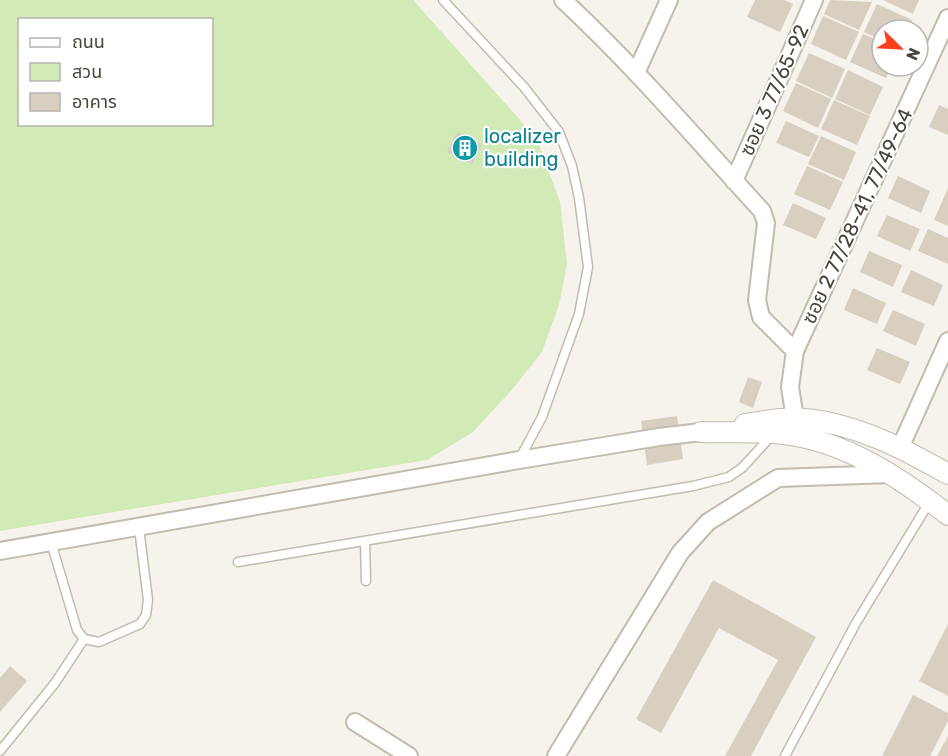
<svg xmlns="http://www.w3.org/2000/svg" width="948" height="756" font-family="Rubik,'Noto Sans Thai',sans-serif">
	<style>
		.green { fill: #d2eab5; fill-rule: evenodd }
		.building { fill: #d8cfc1 }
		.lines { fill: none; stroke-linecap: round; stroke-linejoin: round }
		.service-casing { stroke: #c2bbae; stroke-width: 11 }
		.minor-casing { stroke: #c2bbae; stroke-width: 20 }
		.tertiary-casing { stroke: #c2bbae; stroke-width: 22 }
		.service { stroke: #fff; stroke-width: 8 }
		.minor { stroke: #fff; stroke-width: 16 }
		.tertiary { stroke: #fff; stroke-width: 20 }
		.labels { text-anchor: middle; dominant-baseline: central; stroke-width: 4.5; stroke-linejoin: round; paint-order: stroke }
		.street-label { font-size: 20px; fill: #4b4439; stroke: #fff }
		.culture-label { font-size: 20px; fill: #0d838f; stroke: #fff; text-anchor: start }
	</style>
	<rect width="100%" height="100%" fill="#f6f3ec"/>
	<path class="green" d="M0,0H413L537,139L560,202L567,264L559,305L542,352L510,392L473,432L427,460L0,531ZM20,20H212V124H20Z"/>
	<path class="building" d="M755,0H784L793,4L780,32L747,17Z
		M830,0L872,2L859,30L824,14Z
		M883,0H919L913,14Z
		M877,4L912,20L908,30H882V40L864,32Z
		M823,16L859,32L846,60L811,44Z
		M863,34L882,42V66H891L886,78L850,62Z
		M809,53L845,69L832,98L796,81Z
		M848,70L883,87L870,115L835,99Z
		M796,83L831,99L818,128L783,111Z
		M834,100L870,116L857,145L821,129Z
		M939,105L948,109V135L929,127Z
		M786,121L819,136L809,157L776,143Z
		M457,132L482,144L472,164L447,152Z
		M821,136L856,152L844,180L808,164Z
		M807,166L843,182L830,210L794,194Z
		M898,176L930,191L921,213L888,198Z
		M948,188V226L934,220Z
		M793,203L826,218L816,239L783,225Z
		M887,215L920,229L910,251L877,236Z
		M928,229L948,238V264L918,251Z
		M869,251L902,265L893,287L860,272Z
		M911,270L943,285L934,306L901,292Z
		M853,288L886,303L877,324L844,310Z
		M893,310L925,324L916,346L883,331Z
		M877,348L910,362L900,384L867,370Z
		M748,377L762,382L753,408L739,402Z
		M677,416L683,459L647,465L641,421Z
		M713,580L816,637L751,756H725L778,660L719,628L661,733L636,719Z
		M948,624V696L919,681Z
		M10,666L27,681L0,712V678Z
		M913,695L948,713V721L930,756H882Z
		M948,736V756H937Z"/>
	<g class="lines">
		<g class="service-casing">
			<path id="service" d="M443,0L524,87L559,132L572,166L579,198L588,267L579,314L542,417L519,460
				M365,541L366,581
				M51,542L77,630L84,639L99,642L140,624L146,615L148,600L139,528
				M238,562L693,486L729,477L743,467L773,434
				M0,751L55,683L84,639
				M785,756L856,623L930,501"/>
		</g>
		<g class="minor-casing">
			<path id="minor" d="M563,0C634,66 697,140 762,211L766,223L757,300L761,317L795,351
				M636,73L669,0
				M734,181L814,0
				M795,419L790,387L795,351L948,18
				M900,448L948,341
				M0,551L519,460L659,437L701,432
				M355,722L409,756
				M556,756L680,553L708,522L778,478L891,474"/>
		</g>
		<g class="tertiary-casing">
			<path id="tertiary" d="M745,424C764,421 785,417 805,419C857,424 904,449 948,474
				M701,432C728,433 757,431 784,434C845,441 901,478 948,515"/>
		</g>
		<use href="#service" class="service"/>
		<use href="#minor" class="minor"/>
		<use href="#tertiary" class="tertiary"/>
	</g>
	<defs>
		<g id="building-disc" transform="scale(1.35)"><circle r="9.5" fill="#0f9aa8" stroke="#fff"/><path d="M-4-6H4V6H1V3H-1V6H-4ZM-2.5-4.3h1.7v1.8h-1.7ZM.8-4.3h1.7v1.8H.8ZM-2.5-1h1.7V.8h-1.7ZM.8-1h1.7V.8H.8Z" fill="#fff"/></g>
	</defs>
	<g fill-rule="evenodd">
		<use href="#building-disc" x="465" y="148"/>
	</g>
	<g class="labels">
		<g class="street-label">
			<text transform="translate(774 90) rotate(-66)">ซอย 3 77/65-92</text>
			<text transform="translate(857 216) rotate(-65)">ซอย 2 77/28-41, 77/49-64</text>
		</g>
		<g class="culture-label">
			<text x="484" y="136">localizer<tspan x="484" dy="23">building</tspan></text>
		</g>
	</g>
	<rect x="18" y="18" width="195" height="108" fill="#ffffff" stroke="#b7b4b0" stroke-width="1.5"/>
	<rect x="30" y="38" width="30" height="9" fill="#ffffff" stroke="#b7b4b0" stroke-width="1.5"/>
	<text x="72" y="48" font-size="18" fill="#4b4439">ถนน</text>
	<rect x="30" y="63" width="30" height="18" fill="#d2eab5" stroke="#b7b4b0" stroke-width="1.5"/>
	<text x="72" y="78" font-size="18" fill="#4b4439">สวน</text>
	<rect x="30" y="93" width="30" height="18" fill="#d8cfc1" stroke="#b7b4b0" stroke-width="1.5"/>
	<text x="72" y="108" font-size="18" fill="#4b4439">อาคาร</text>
	<g transform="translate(900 48) rotate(114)"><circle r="28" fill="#ffffff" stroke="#b7b4b0" stroke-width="1.5"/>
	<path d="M0-4.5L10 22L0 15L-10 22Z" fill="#fc3f1d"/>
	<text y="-9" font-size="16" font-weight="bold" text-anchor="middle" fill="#4b4439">N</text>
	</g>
</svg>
